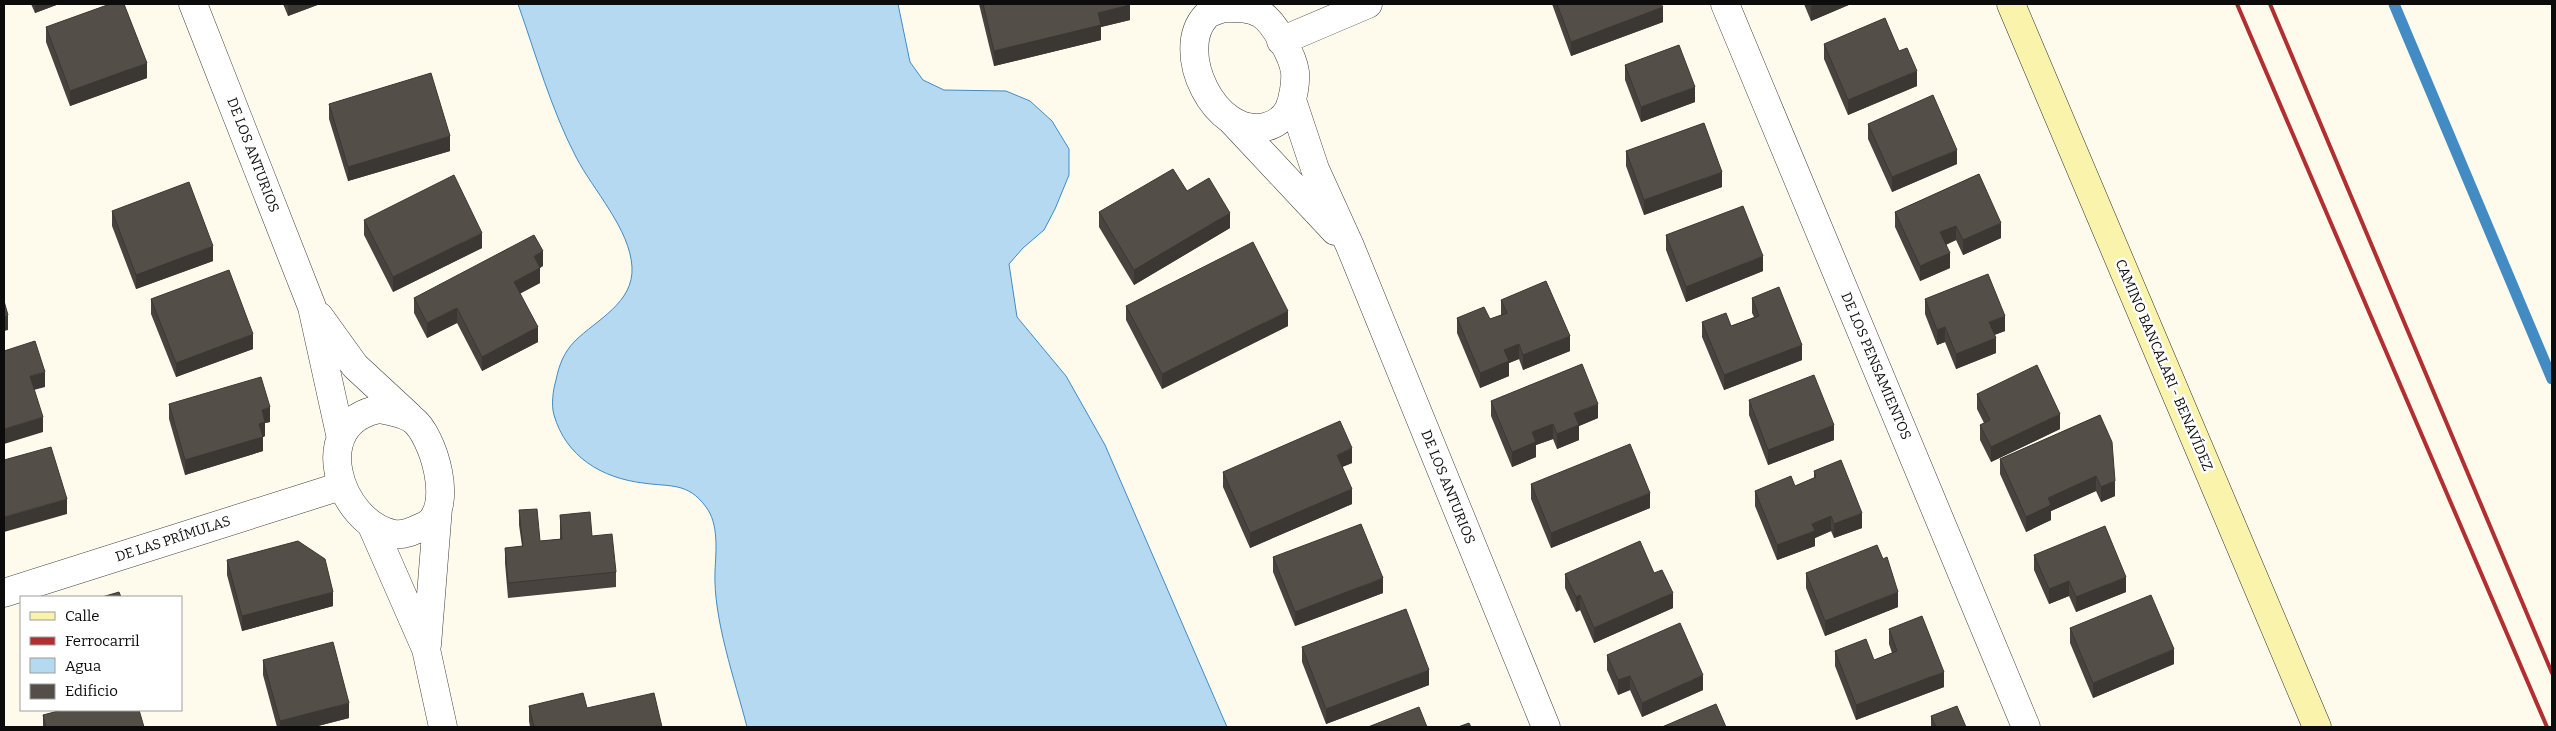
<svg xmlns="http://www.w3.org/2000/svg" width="2556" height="731" font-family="Bitter,serif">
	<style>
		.water { fill: #b5d9f1; stroke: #428bc3 }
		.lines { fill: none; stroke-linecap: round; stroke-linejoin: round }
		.stream { stroke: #428bc3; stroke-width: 11 }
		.minor-casing { stroke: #3f3f3f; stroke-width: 29 }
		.secondary-casing { stroke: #2e2e2e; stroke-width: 29 }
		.minor { stroke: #fff; stroke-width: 28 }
		.secondary { stroke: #f9f3ac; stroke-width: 28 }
		.rail { stroke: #b12f31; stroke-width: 4 }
		.wall { fill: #48433f }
		.shaded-wall { fill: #3b3733 }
		.building { fill: #544e49; stroke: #3b3733 }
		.labels { text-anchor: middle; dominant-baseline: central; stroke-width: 5; stroke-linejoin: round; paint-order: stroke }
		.street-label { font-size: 14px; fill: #0c0c0c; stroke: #fff }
	</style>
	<rect width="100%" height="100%" fill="#fefbed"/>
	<path class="water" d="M518,4H898L910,62L923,80L944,90L1006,91L1030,101L1052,121L1069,149V175L1055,209L1044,230L1023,248L1009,264L1017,317L1066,376L1105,445L1227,727H747C735,680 713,619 715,571C716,551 719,524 706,507C688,482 670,487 643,483C602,478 566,457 554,415C551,405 553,390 556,380C559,365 564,352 575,341C596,320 634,303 632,267C630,229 593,190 576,157C551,109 536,55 518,4Z"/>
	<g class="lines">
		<path class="stream" d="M2394,4L2552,379"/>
		<g class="minor-casing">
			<path id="minor" d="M193,4L312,307L340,434
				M1725,4L2026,727
				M1224,8C1236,8 1249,7 1261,14C1274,22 1293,56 1295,72C1296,83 1293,99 1289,109C1284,118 1275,125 1265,127C1215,138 1173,51 1206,16C1210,12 1218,10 1224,8Z
				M1281,41L1368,4
				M1292,100L1315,169L1350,246L1546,727
				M1232,121L1335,231
				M319,316L355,366L409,416
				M380,409C390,411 403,413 412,419C434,435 455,509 426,525C417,529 405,536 394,534C338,523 307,422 380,409Z
				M372,526L426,649L443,727
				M4,593L341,486
				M427,645L438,508"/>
		</g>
		<g class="secondary-casing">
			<path id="secondary" d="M2011,4L2317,727"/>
		</g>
		<use href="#minor" class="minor"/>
		<use href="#secondary" class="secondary"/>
		<path class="rail" d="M2237,4L2547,727
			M2270,4L2552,673"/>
	</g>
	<path class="wall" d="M31,4H59L35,13Z
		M283,4H320L288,16Z
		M979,4H1130V20L1101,27V40L994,66Z
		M1552,4H1661L1663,22L1571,56Z
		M1804,4H1851L1811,21Z
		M46,27L147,78L70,106L46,42Z
		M1824,44L1899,51L1917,86L1848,115L1824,59Z
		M1625,65L1695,102L1641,122L1625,80Z
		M329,104L450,151L348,181L329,119Z
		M1868,124L1957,164L1892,192L1868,139Z
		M1626,151L1722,187L1644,215L1626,166Z
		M1979,174L2001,238L1963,255L1956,240L1946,245L1950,268L1920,281L1895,227V212Z
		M1187,191L1230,228L1134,285L1099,227V212Z
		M112,211L213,261L136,289L112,226Z
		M364,220L482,248L393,292L364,235Z
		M1666,235L1763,271L1686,302L1666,250Z
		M543,266L540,268V283L520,293L538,342L482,371L457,323L427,338L414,313V298Z
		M1752,298L1802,360L1724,390L1702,337V322L1731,326L1754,317L1752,313Z
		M151,299L253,349L176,377L151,314Z
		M1925,299L2005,331L1994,335L1996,353L1956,369L1945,342L1937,345L1925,314Z
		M1501,300L1570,351L1523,370L1519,359L1509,363V376L1480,388L1457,333V318L1490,319L1501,315Z
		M1126,306L1288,326L1162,389L1126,320Z
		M1977,394L2060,429L1991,462L1980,440V425L1984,423L1977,409Z
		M1749,400L1834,440L1768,465L1749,415Z
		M1491,401L1598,418L1579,426V440L1557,449L1553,439L1536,445V457L1512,467L1491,416Z
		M169,404L270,422L265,423V436L263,437V451L185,475L169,419Z
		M2100,415L2115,496L2101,502L2096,491L2051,511V520L2026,532L2000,474V459Z
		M1352,463L1342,467L1352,504L1250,548L1223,487V472Z
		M1814,471L1862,528L1834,538L1831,531L1815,538V546L1777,560L1755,506V491L1795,486L1814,478Z
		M1531,484L1650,508L1551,548L1531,499Z
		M519,510L540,541L560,539V515L592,536L616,572V587L508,598L505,563V548L522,546L519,525Z
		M2034,555L2126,592L2076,612L2069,596L2049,604L2034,570Z
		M1273,557L1383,593L1295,626L1273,572Z
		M227,560L333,606L242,631L227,575Z
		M1654,573L1673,608L1594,643L1580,610L1576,612L1565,588V574Z
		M1806,573L1898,607L1825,636L1806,588Z
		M2070,628L2174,664L2093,698L2070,643Z
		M1889,629L1944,687L1856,720L1835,666V651L1874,660L1892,653L1889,644Z
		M1302,647L1429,685L1326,724L1302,662Z
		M1607,655L1703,690L1642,717L1630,690L1618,695L1607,670Z
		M263,660L349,718L314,727H277L263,675Z
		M529,706L587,708L662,727H530L529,721Z
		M43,715L144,727H43Z
		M1931,716L1966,727H1931Z"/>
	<path class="shaded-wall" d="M35,4H59L35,13Z
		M288,4H320L288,16Z
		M1816,4H1851L1811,21V6Z
		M1130,5V20L1101,27V40L994,66V51L1098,13Z
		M1663,7V22L1571,56V42Z
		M147,63V78L70,106V91Z
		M1917,71V86L1848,115V100Z
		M1695,87V102L1641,122V107Z
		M450,136V151L348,181V167Z
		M1957,150V164L1892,192V177Z
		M1722,172V187L1644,215V200Z
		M1230,213V228L1134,285V270Z
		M2001,223V238L1963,255V240Z
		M1956,226V240L1940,247V232Z
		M482,233V248L393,292V277Z
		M213,246V261L136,289V275Z
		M543,251V266L534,271V256Z
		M1950,253V268L1920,281V266Z
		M1763,256V271L1686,302V287Z
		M540,268V283L514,297V282Z
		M457,308V323L427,338V323Z
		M1288,311V326L1162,389V374Z
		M8,315V330L4,331V317Z
		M2005,316V331L1989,337V322Z
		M538,327V342L482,371V357Z
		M1945,327V342L1937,345V330Z
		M253,334V349L176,377V363Z
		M1570,336V351L1523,370V355Z
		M1996,338V353L1956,369V354Z
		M1519,344V359L1509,363V376L1480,388V373L1504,350Z
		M1802,345V360L1724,390V375Z
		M45,372V387L30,391V376Z
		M1598,404V418L1579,426V440L1557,449V434L1574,413Z
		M270,407V422L265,423V436L263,437V451L185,475V460L259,424L262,410Z
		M2060,414V429L1991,462V447Z
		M43,417V432L4,444V429Z
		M1553,424V439L1536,445V457L1512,467V452L1532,432Z
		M1834,425V440L1768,465V450Z
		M1352,448V463L1337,469V455Z
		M2096,476V491L2051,511V520L2026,532V517L2048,498Z
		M2115,481V496L2101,502V487Z
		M1352,489V504L1250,548V533Z
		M1650,493V508L1551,548V533Z
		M67,499V514L4,532V517Z
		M1862,513V528L1834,538V524Z
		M1831,516V531L1815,538V546L1777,560V545L1812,524Z
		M2126,577V592L2076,612V597Z
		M1383,578V593L1295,626V612Z
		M2069,581V596L2049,604V589Z
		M333,592V606L242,631V616Z
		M1898,592V607L1825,636V621Z
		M1673,593V608L1594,643V628Z
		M1580,595V610L1576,612V597Z
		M2174,649V664L2093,698V683Z
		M1429,670V685L1326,724V709Z
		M1944,672V687L1856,720V705Z
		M1703,675V690L1642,717V703Z
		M1630,676V690L1618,695V680Z
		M349,703V718L314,727H280V721Z"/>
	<path class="building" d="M110,4H124L147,63L70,91L46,27Z
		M983,4H1130V5L1098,13L1101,25L994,51Z
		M1557,4H1661L1663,7L1571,42Z
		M1885,18L1899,51L1907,48L1917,71L1848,100L1824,44Z
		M1679,45L1695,87L1641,107L1625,65Z
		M431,73L450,136L348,167L329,104Z
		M1933,95L1957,150L1892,177L1868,124Z
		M1704,123L1722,172L1644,200L1626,151Z
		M1173,169L1187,191L1209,178L1230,213L1134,270L1099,212Z
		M1979,174L2001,223L1963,240L1956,226L1940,232L1950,253L1920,266L1895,212Z
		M454,175L482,233L393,277L364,220Z
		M189,182L213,246L136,275L112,211Z
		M1743,206L1763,256L1686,287L1666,235Z
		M534,235L543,251L534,256L540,268L514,282L538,327L482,357L457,308L427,323L414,298Z
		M1253,242L1288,311L1162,374L1126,306Z
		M229,270L253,334L176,363L151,299Z
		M1988,274L2005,316L1989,322L1996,338L1956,354L1945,327L1937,330L1925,299Z
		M1546,281L1570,336L1523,355L1519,344L1504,350L1509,361L1480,373L1457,318L1484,307L1490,319L1507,313L1501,300Z
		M1779,287L1802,345L1724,375L1702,322L1726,313L1731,326L1759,316L1752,298Z
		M4,301L8,315L4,317Z
		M35,341L45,372L30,376L43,417L4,429V351Z
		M1582,364L1598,404L1574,413L1579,425L1557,434L1553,424L1532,432L1536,442L1512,452L1491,401Z
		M2037,365L2060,414L1991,447L1980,425L1990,420L1977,394Z
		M1814,375L1834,425L1768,450L1749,400Z
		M261,377L270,407L262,410L265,422L259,424L263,437L185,460L169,404Z
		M2100,415L2112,442L2115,481L2101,487L2096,476L2048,498L2051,505L2026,517L2000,459Z
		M1340,421L1352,448L1337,455L1352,489L1250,533L1223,472Z
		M1630,444L1650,493L1551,533L1531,484Z
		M51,447L67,499L4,517V460Z
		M1841,460L1862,513L1834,524L1831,516L1812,524L1815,531L1777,545L1755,491L1791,476L1795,486L1816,477L1814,471Z
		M537,509L540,541L562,539L560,515L590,512L592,536L612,534L616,572L508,583L505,548L523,546L519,510Z
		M1361,524L1383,578L1295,612L1273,557Z
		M2105,526L2126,577L2076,597L2069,581L2049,589L2034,555Z
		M298,541L325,559L333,592L242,616L227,560Z
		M1640,541L1654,573L1662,570L1673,593L1594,628L1580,595L1576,597L1565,574Z
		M1877,545L1883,559L1887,557L1898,592L1825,621L1806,573Z
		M119,592L121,597H102Z
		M2151,595L2174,649L2093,683L2070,628Z
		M1406,609L1429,670L1326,709L1302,647Z
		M1922,616L1944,672L1856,705L1835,651L1866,639L1874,660L1897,651L1889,629Z
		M1680,623L1703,675L1642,703L1630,676L1618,680L1607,655Z
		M333,642L349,703L280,721L263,660Z
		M583,693L587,708L654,693L662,727H534L529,706Z
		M1716,704L1726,727H1662Z
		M1957,706L1966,727H1936L1931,716Z
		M1419,707L1427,727H1368Z
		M62,710H139L144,727H46L43,715Z
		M1469,723L1471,727H1458Z"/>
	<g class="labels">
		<g class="street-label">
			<text transform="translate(253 155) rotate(69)">DE LOS ANTURIOS</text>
			<text transform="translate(2164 365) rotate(67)">CAMINO BANCALARI - BENAVÍDEZ</text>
			<text transform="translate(1876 366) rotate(67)">DE LOS PENSAMIENTOS</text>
			<text transform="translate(1448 487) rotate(68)">DE LOS ANTURIOS</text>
			<text transform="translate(173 539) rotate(-18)">DE LAS PRÍMULAS</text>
		</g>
	</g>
	<rect width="2556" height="731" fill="none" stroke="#0c0c0c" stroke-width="10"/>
	<rect x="20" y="596" width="162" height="115" fill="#ffffff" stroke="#9e9e9e"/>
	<rect x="30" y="612" width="25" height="8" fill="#f9f3ac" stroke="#9e9e9e"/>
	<text x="65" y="621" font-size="15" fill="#0c0c0c">Calle</text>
	<rect x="30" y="637" width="25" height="8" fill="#b12f31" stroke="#9e9e9e"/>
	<text x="65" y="646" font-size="15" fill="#0c0c0c">Ferrocarril</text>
	<rect x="30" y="658" width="25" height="15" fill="#b5d9f1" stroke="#9e9e9e"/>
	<text x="65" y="671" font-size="15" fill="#0c0c0c">Agua</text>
	<rect x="30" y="684" width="25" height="15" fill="#544e49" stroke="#9e9e9e"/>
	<text x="65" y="696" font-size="15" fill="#0c0c0c">Edificio</text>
</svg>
